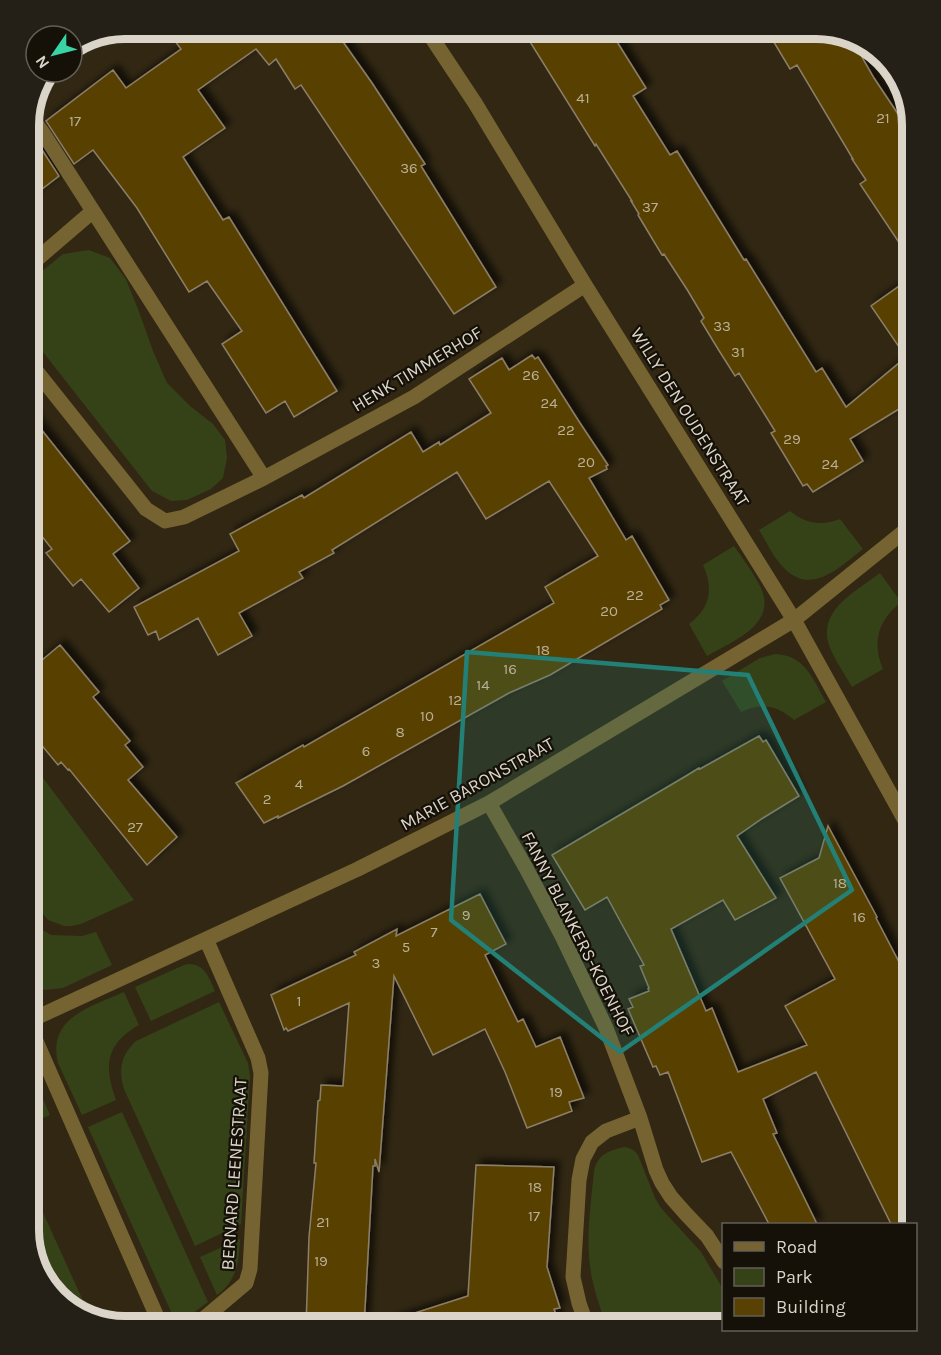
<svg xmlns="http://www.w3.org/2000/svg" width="941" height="1355" font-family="Karla,sans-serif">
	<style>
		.green { fill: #354218 }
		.building { fill: #594104; stroke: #8b7f68; stroke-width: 1.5; filter: url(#shadow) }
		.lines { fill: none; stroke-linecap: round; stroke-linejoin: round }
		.minor { stroke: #756332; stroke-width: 15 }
		.marked { fill: #238077; fill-opacity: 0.2; stroke: #238077; stroke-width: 4.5; stroke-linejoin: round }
		.labels { text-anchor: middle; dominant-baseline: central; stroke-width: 4.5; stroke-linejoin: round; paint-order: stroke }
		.number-label { font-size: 15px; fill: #bab098 }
		.street-label { font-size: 18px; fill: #dbd5c9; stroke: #151008 }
		.rim { fill: none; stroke: #dbd5c9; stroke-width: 8 }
	</style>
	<defs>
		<filter id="shadow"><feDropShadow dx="5.5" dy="-5.5" stdDeviation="3" flood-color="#0009"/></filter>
	</defs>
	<rect width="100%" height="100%" fill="#312713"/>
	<path class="green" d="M89,250L110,258L126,279L138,309L153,351L167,383L190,406L213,424L225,440L227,458L223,478L211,489L187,500L171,501L152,491L32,338L29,324L30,295L41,272L63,254Z
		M790,511C805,524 822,526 840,519L863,549C841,566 812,596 785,569C774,559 767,543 759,530Z
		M734,546C743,559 753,572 760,586C779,624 733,641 707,656L689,624C710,608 714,589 703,565Z
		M880,573L901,602C879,620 871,641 883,669L852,687C844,673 834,659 829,645C817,610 858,590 880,573Z
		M775,654C805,655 813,679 826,702L794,720C776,705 762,703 741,712L722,681L760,658Z
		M29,759L134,900L81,924L72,926H64L48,920L43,914L29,892Z
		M29,917L36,926L51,935L82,936L96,932L112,965L63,988L45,990L29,984Z
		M189,964C205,964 209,978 215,991L151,1021L135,987L184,965Z
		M124,992L139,1025C105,1044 104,1067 116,1100L82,1115L58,1063C47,1017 91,1007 124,992Z
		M219,1002L248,1063L250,1076L241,1224L195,1246L124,1089C118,1070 121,1055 136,1041Z
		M29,1067L50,1115L29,1124Z
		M122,1112L208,1302L177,1325L88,1127Z
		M624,1147C631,1148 634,1150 638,1155L655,1198L661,1208L701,1252L723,1289V1326H606C601,1309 594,1291 591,1273C585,1240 591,1204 594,1171C598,1154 608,1151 624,1147Z
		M29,1182L90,1316L72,1310L41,1278L29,1230Z
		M240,1239C239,1261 237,1281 217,1295L200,1257Z"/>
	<path class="building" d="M166,29H334L372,83L425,164L421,166L496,287L454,314L301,85L295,89L276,59L269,65L256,49L198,90L225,128L183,157L223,220L229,217L337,391L294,417L285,401L266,413L222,344L242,331L207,281L189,292L137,208L93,150L74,164L46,121L113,70L126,88L181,49Z
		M522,29H609L646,88L633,96L670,155L677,151L744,260L746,259L816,372L822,368L846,407L906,357L871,306L912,277V401L850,439L863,461L813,492L807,484L803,486L771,433L775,431L739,373L735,376L718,349L701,321L704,318L688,291L664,254L662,255L638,215L639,214L631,201H632L596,144L595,146Z
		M766,29H822L851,38L874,78L912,135V262L860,184L866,180L852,159H853L797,65L790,69Z
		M29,132H30L35,139L59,176L29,199Z
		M532,355L535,359L538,357L580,423L608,465L606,466L607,469L589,478L626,540L632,536L669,600L660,605L662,609L550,675L509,693L343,786L278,818V816L264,823L236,783L303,745L304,747L554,603L545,587L598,556L549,481L486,519L457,472L332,550L334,553L299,572L303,578L239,613L252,636L218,655L198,618L159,640L156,631L148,635L134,607L239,551L230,534L302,495L304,498L411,432L423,452L439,442L440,445L491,413L469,379L502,358L509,370Z
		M29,414L130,541L113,554L139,588L109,612L81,579L73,586L46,553L52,549L29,520Z
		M60,645L99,692L93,697L130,741L125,745L143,767L128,780L177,837L147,865L69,769L68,770L61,762L58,765L29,730V671Z
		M759,736L763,742L766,740L799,796L763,818L737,836L776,898L735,920L723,900L671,929L706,1011L712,1008L738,1072L807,1045L785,1006L835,979L780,878L819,858L828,826L877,917L876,918L912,987V1224H891L816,1072L763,1099L777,1133L773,1134L817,1224H769L731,1152L702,1162L668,1072L660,1075L656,1066L653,1067L628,1009L633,1007L629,999L649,991L648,989L649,988L640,966L644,965L607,897L585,910L552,855L686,776L699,768L700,769Z
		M480,894L506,944L485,955L518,1022L523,1019L536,1047L560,1037L584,1098L569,1102L572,1111L527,1128L505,1072L485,1029L433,1055L394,976L379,1172L375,1159V1166H373L364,1326H306L309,1237L316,1163H314L318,1101L320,1100L321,1085L343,1086L349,1003L288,1031L286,1028L284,1030L271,995L356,955L354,952L397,929L396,936Z
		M476,1165L554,1167L547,1267L560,1308L554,1309L560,1326H394L393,1320L468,1296Z"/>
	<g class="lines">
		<path class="minor" d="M426,29L475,103L585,285L794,620L912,833
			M30,116L43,133L93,211
			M29,266L93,211L264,478L414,397L585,285
			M29,362L146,509L165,521L184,517L264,478
			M489,803L526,868L562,936L606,1028L640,1118L656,1170L662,1183L671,1197L686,1214L707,1236L724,1262
			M29,1021L358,869L489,803L794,620L912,525
			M29,1025L161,1326
			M195,1326L246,1283L250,1269L261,1073L258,1058L206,939
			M587,1326L579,1303L573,1277L579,1180L583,1159L592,1142L606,1131L640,1118"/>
	</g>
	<path class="marked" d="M467,652L748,675L852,890L620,1052L451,920Z"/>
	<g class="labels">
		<g class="number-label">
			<text x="583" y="98">41</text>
			<text x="883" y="118">21</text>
			<text x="75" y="121">17</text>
			<text x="409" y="168">36</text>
			<text x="650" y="207">37</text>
			<text x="722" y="326">33</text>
			<text x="738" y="352">31</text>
			<text x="531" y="375">26</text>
			<text x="549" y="403">24</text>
			<text x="566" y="430">22</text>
			<text x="792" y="439">29</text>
			<text x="586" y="462">20</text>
			<text x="830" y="464">24</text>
			<text x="635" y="595">22</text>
			<text x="609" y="611">20</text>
			<text x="543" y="650">18</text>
			<text x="510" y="669">16</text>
			<text x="483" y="685">14</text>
			<text x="455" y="700">12</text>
			<text x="427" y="716">10</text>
			<text x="400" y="732">8</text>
			<text x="366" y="751">6</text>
			<text x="299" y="784">4</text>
			<text x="267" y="799">2</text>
			<text x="135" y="827">27</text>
			<text x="840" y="883">18</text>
			<text x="466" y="915">9</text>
			<text x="859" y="917">16</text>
			<text x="434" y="932">7</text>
			<text x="406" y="947">5</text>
			<text x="376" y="963">3</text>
			<text x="299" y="1001">1</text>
			<text x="556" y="1092">19</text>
			<text x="535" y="1187">18</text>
			<text x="534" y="1216">17</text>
			<text x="323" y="1222">21</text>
			<text x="321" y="1261">19</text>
		</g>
		<g class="street-label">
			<text transform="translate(417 369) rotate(-31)">HENK TIMMERHOF</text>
			<text transform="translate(690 417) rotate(58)">WILLY DEN OUDENSTRAAT</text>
			<text transform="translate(477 784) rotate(-29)">MARIE BARONSTRAAT</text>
			<text transform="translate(578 934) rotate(63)">FANNY BLANKERS-KOENHOF</text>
			<text transform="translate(234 1174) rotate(-86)">BERNARD LEENESTRAAT</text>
		</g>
	</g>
	<path d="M0 0H941V1355H0ZM125 39H816A86 86 0 0 1 902 125V1230A86 86 0 0 1 816 1316H125A86 86 0 0 1 39 1230V125A86 86 0 0 1 125 39Z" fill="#252017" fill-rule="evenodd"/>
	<path class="rim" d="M125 39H816A86 86 0 0 1 902 125V1230A86 86 0 0 1 816 1316H125A86 86 0 0 1 39 1230V125A86 86 0 0 1 125 39Z"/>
	<rect x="722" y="1223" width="195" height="108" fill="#151008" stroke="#645f55" stroke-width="1.5"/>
	<rect x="734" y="1242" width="30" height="9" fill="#756332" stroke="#645f55" stroke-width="1.5"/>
	<text x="776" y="1253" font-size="18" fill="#dbd5c9">Road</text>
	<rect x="734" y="1268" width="30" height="18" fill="#354218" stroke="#645f55" stroke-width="1.5"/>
	<text x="776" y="1283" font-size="18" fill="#dbd5c9">Park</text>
	<rect x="734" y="1298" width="30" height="18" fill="#594104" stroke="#645f55" stroke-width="1.5"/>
	<text x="776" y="1313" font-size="18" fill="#dbd5c9">Building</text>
	<g transform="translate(54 54) rotate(235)"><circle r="28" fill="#151008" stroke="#645f55" stroke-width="1.5"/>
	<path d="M0-4.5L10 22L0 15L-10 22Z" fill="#38d4a6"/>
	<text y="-9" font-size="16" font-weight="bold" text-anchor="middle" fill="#dbd5c9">N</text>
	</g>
</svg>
